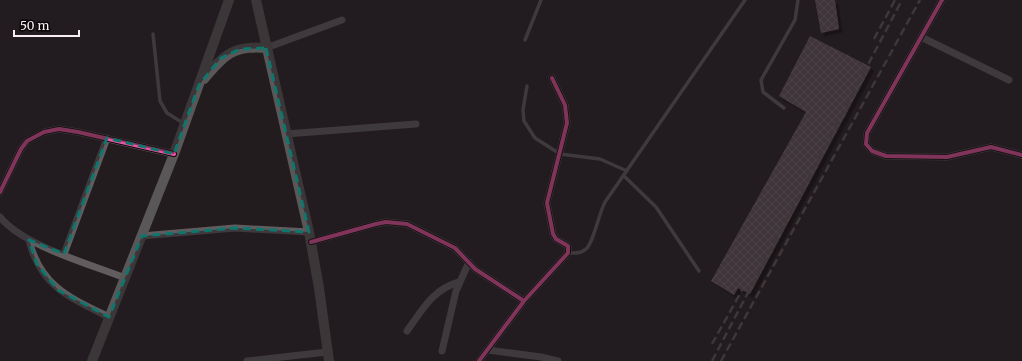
<svg xmlns="http://www.w3.org/2000/svg" width="1022" height="361" font-family="Merriweather,serif">
	<style>
		.building { fill: url(#building-cross-hatch); filter: url(#shadow) }
		.lines { fill: none; stroke-linecap: round; stroke-linejoin: round }
		.lane { stroke: #615d5f; stroke-width: 3.5 }
		.street { stroke: #615d5f; stroke-width: 7 }
		.secondary { stroke: #5a5758; stroke-width: 10 }
		.rail { stroke: #5e595b; stroke-width: 2.5; stroke-dasharray: 8 4; stroke-linecap: butt }
		.cycleway-casing { stroke: #0b0608; stroke-width: 6 }
		.cycleway { stroke: #f153a3; stroke-width: 4 }
		.marked { fill: none; stroke: #0f766e; stroke-width: 3; stroke-dasharray: 8 5; stroke-linejoin: round }
	</style>
	<defs>
		<pattern id="building-cross-hatch" width="8" height="8" patternUnits="userSpaceOnUse"><rect width="8" height="8" fill="#65555d"/><path d="M0 0l8 8M0 8l8-8" fill="none" stroke="#7c6e75"/></pattern>
		<filter id="shadow"><feDropShadow dx="3.5" dy="3.5" stdDeviation="0" flood-color="#0009"/></filter>
	</defs>
	<rect width="100%" height="100%" fill="#221c1f"/>
	<path class="building" d="M815,0H835L839,29L821,33Z
		M810,36L871,67L750,294L738,288L734,295L711,281L806,112L779,96Z"/>
	<g class="lines">
		<path class="lane" d="M153,34L160,101L167,113L183,123
			M525,40L541,0
			M527,86L523,110L524,121L535,138L560,154L600,159L627,171
			M784,108L763,92L761,80L795,20L798,0
			M624,176L656,207L699,271
			M568,253C574,253 581,254 586,249C593,244 599,213 605,202L745,0"/>
		<path class="street" d="M942,0L867,133L866,144L872,151L886,156L947,157L991,147L1022,155
			M921,37L1009,80
			M266,48L342,20
			M286,134L416,124
			M0,192L21,149L27,141L44,132L59,129L78,132L174,154
			M0,217C23,246 90,264 125,278
			M142,236L235,228L309,232
			M29,240C40,286 70,298 109,317
			M311,242L376,224L386,222L407,224L455,248L475,269L524,301
			M64,254L107,138
			M407,331C422,310 433,289 459,282
			M488,350L541,357L558,361
			M442,351L456,291L469,262
			M247,361L327,352
			M479,361L524,301L568,253V246L556,239L553,234L547,203L567,123L565,105L552,78"/>
		<path class="secondary" d="M256,0L309,232L319,288L329,361
			M204,79C224,55 233,45 266,48
			M92,361L174,154L229,0"/>
		<path class="rail" d="M874,39L895,0
			M712,344L742,290
			M712,361L902,0
			M721,361L920,0"/>
		<g class="cycleway-casing">
			<path id="cycleway" d="M942,0L867,133L866,144L872,151L886,156L947,157L991,147L1022,155
				M0,192L21,149L27,141L44,132L59,129L78,132L174,154
				M311,242L376,224L386,222L407,224L455,248L475,269L524,301
				M479,361L524,301L568,253V246L556,239L553,234L547,203L567,123L565,105L552,78"/>
		</g>
		<use href="#cycleway" class="cycleway"/>
	</g>
	<path d="M0 0H1022V361H0ZM266,48L309,232L235,228L142,236L109,317L58,290L37,264L29,240L64,254L107,138L174,154L199,85L221,58L240,49Z" fill="#221c1f" fill-opacity=".55" fill-rule="evenodd"/>
	<path class="marked" d="M266,48L309,232L235,228L142,236L109,317L58,290L37,264L29,240L64,254L107,138L174,154L199,85L221,58L240,49Z"/>
	<path d="M14 30v6h65v-6" fill="none" stroke="#f8eef2" stroke-width="2"/>
	<text x="20" y="30" font-size="12" fill="#f8eef2" stroke="#0b0608" stroke-width="3" paint-order="stroke">50 m</text>
</svg>
